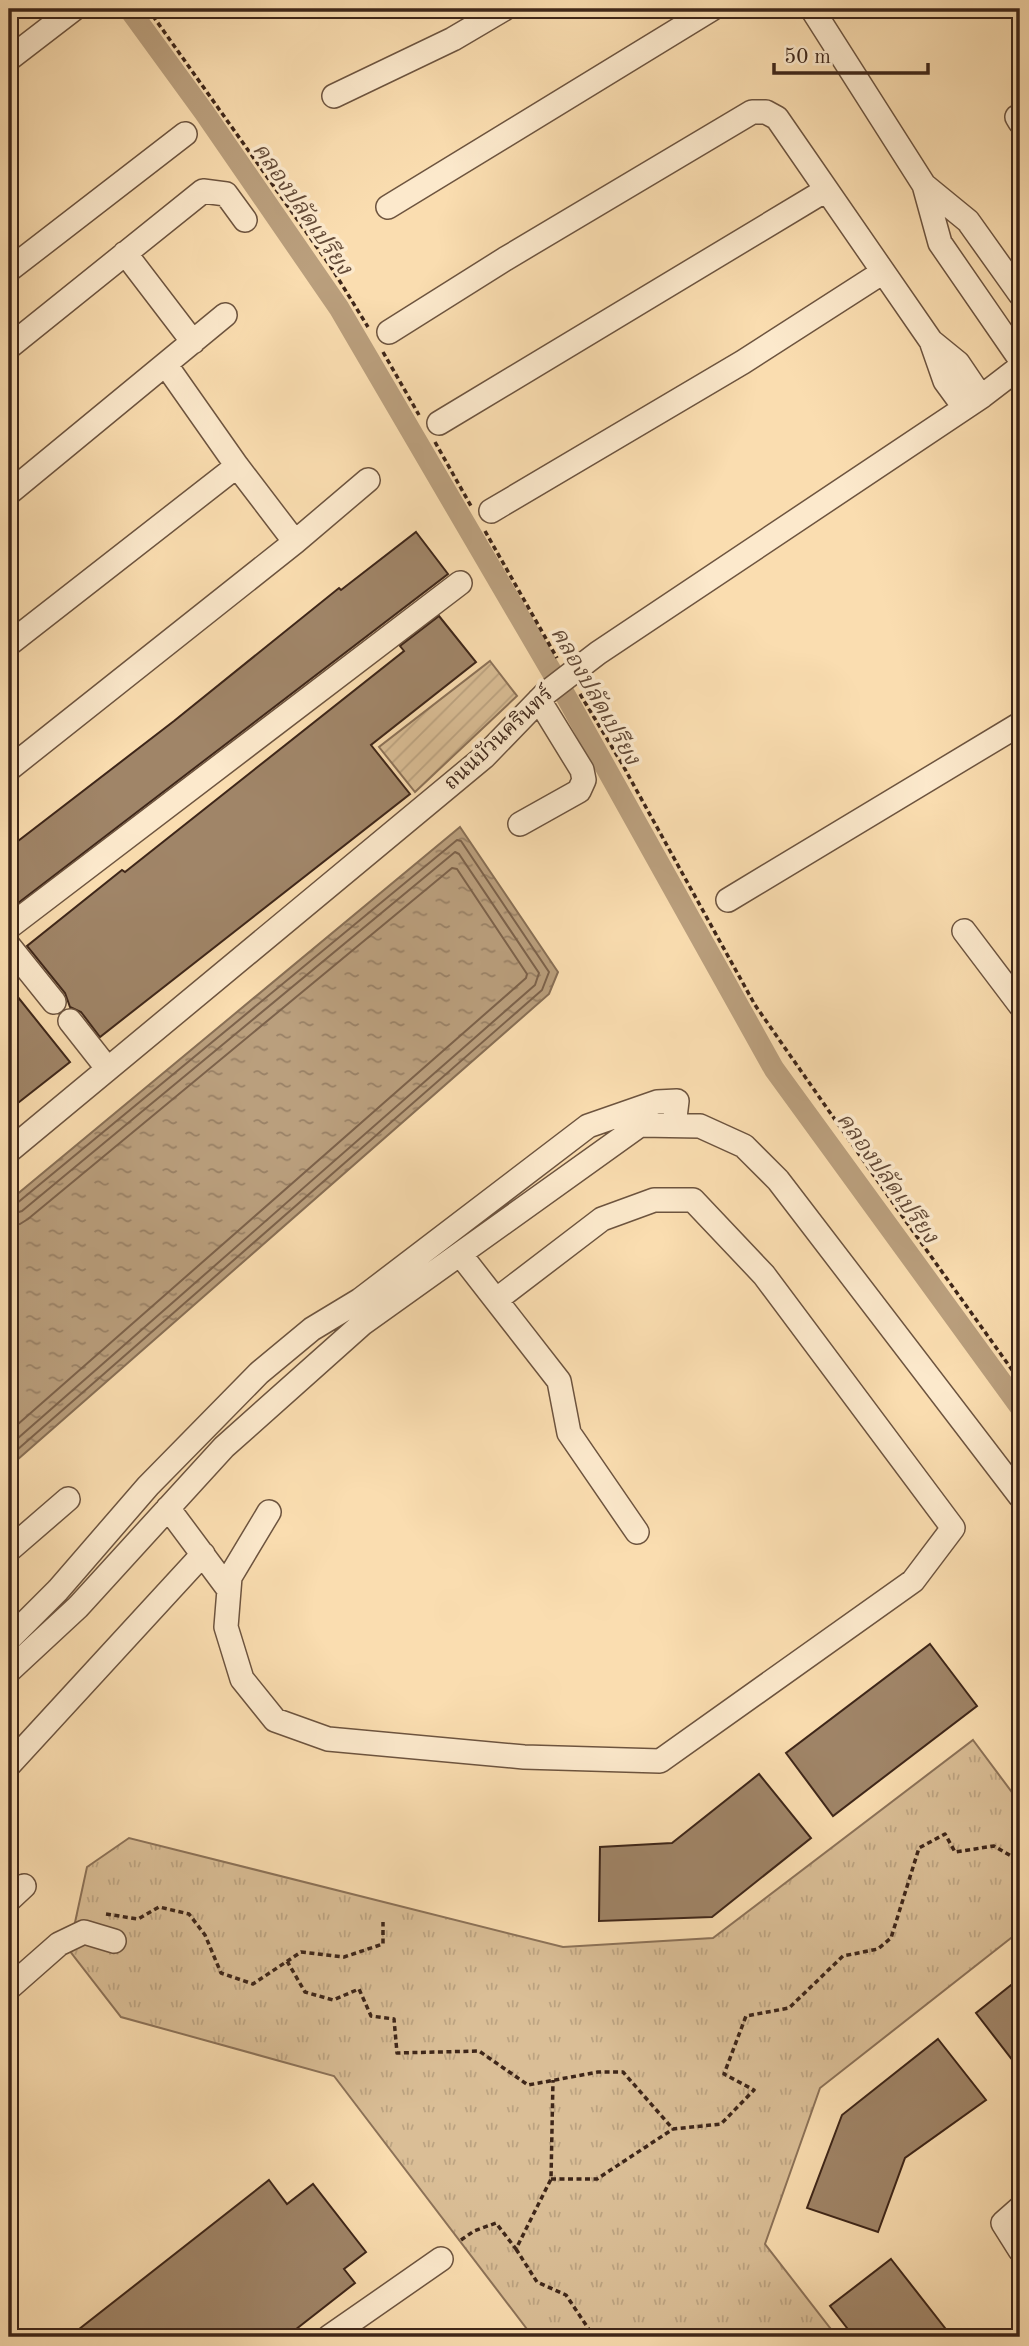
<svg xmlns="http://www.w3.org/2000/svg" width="1029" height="2346" font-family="'Old Standard TT','Noto Serif Thai',serif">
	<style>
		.park { fill: url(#park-tufts); stroke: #8c7258; stroke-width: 2 }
		.garden { fill: url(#garden-furrows); stroke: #8c7258; stroke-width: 2 }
		.water { fill: url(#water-ripples); stroke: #886f55; stroke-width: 2 }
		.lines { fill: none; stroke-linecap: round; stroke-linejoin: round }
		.shore { stroke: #7c624b; stroke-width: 2 }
		.canal { stroke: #ba9f7d; stroke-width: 21 }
		.building { fill: #a08568; stroke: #3e2619; stroke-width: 2 }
		.minor-casing { stroke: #6d543f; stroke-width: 26 }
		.path { stroke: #3e2619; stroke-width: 3.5; stroke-dasharray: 5 3.5; stroke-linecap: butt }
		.minor { stroke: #fce9cc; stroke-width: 23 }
		.labels { text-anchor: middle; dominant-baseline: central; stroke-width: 7; stroke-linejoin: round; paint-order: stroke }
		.street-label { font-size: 21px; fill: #3e2619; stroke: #fce9cc }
		.water-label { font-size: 23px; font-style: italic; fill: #634a37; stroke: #fce9cc }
	</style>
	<defs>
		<pattern id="park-tufts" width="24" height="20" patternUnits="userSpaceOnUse" patternTransform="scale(1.75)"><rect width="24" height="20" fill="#dabe96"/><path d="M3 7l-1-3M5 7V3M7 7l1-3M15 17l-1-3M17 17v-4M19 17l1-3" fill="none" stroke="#bca381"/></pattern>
		<pattern id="garden-furrows" width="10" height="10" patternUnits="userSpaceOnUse" patternTransform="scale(1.75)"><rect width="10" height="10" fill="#dabe96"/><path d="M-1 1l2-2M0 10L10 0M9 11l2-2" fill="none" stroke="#bca381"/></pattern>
		<pattern id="water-ripples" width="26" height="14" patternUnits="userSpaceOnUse" patternTransform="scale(1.75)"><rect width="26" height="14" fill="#ba9f7d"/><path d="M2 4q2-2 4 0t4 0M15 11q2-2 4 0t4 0" fill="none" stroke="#998166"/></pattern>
	</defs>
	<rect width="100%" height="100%" fill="#faddb0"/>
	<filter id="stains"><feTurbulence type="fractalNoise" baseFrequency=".00286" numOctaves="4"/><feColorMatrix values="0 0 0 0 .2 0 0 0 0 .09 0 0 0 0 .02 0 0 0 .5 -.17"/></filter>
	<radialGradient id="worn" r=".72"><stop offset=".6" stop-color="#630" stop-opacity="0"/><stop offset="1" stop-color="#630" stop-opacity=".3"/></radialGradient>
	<path class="park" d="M973,1740L1020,1803V1931L820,2088L765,2244L837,2337H533L334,2076L121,2017L69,1950L87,1867L129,1838L563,1947L713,1938Z"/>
	<path class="garden" d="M490,661L517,696L415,792L379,747Z"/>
	<path class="water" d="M460,827L558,972L549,994L9,1467V1201Z"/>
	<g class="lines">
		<path class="shore" d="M9,1206L16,1204L457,840L461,841L549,972L542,990L9,1457
			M9,1215L22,1211L455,852L459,854L539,973L535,985L9,1446
			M9,1225L20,1224L28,1219L452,868L457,869L527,974L526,978L9,1432"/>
		<path class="canal" d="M129,9L204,112L339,308L563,691L774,1069L1020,1407"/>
	</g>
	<path class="building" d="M416,532L448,574L9,910V848L174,721L339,588L341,590Z
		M439,616L476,662L371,745L410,794L100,1037L81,1012L70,1007L65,993L27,946L122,870L125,872L404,651L400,646Z
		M9,986L70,1062L9,1110Z
		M930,1644L977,1706L833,1816L786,1753Z
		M759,1774L811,1838L712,1917L599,1921L600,1847L672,1843Z
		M1020,1978V2070L976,2013Z
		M938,2039L986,2100L905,2158L878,2232L807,2208L842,2115Z
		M269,2180L287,2204L313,2184L366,2252L344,2269L355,2283L286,2337H69Z
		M891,2259L952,2337H854L830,2306Z"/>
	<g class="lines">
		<g class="minor-casing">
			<path id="minor" d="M812,9L924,185L940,243L1020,359
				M9,59L74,9
				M334,96L453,39L504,9
				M1017,117L1020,122
				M924,185L968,221L1020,294
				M388,207L712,9
				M125,253L193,342
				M9,270L185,134
				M389,332L505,259L752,112H766L777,118L931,341L945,381L964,407
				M931,341L958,363L981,397
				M9,347L203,191L226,194L245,220
				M166,365L237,466L295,542
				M439,423L826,190
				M9,493L225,315
				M491,511L743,362L883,272
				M9,644L237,466
				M9,769L295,542L368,480
				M520,824L579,791L584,780L582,770L539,700
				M728,900L1020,724
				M9,927L460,583
				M964,931L1020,1005
				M9,946L54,1002
				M70,1021L107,1068
				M9,1151L484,757L546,693L598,653L981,397L1020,367
				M460,1254L559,1381L569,1433L637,1532
				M168,1508L229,1590
				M269,1512L230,1577L226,1627L242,1679L275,1720L328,1739L524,1757L660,1761L913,1581L953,1528L764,1275L693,1200H654L602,1219L496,1300
				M9,1550L68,1499
				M9,1639L58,1590L148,1486L259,1373L312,1329L360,1300L588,1126L657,1102L677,1101L674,1126
				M9,1671L78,1607L224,1447L362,1324L640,1125L700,1126L744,1146L778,1180L1020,1496
				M9,1765L203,1554
				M9,1900L24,1886
				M9,1988L59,1944L84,1932L114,1941
				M1020,2208L1003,2223L1020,2250
				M329,2337L441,2259"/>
		</g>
		<path class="path" d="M148,9L331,267L368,327
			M383,352L419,415
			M435,442L471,506
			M485,531L557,658
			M580,694L621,762L755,1005L905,1220L1020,1381
			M106,1914L138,1919L159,1907L189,1914L205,1935L221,1973L253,1984L301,1952L344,1957L383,1944V1922
			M287,1961L305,1992L333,2000L359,1989L371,2016L394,2019L397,2053L479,2051L528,2085L598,2072H623L673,2129L721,2124L754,2090L724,2074L746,2016L789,2008L843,1956L878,1949L891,1938L919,1848L945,1834L955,1852L994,1846L1020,1861
			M551,2179H597L673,2129
			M461,2240L474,2231L496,2223L516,2249L551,2179L553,2080
			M516,2249L537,2282L566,2295L594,2337"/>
		<use href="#minor" class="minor"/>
	</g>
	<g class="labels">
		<g class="street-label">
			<text transform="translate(499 739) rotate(-43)">ถนนบัวนครินทร์</text>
		</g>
		<g class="water-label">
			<text transform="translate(302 209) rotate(55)">คลองปลัดเปรียง</text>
			<text transform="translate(595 696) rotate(60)">คลองปลัดเปรียง</text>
			<text transform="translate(887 1178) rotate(54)">คลองปลัดเปรียง</text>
		</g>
	</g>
	<rect width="1029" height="2346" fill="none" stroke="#faddb0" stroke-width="35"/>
	<rect x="10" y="10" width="1008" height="2325" fill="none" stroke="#3e2619" stroke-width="3.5"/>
	<rect x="18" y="18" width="994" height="2311" fill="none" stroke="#3e2619" stroke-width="2"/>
	<path d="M774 63v10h154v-10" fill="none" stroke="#3e2619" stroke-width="3.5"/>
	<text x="784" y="63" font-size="21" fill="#3e2619" stroke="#fce9cc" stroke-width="5" paint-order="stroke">50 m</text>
	<rect width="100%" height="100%" filter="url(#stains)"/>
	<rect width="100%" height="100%" fill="url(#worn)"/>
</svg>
